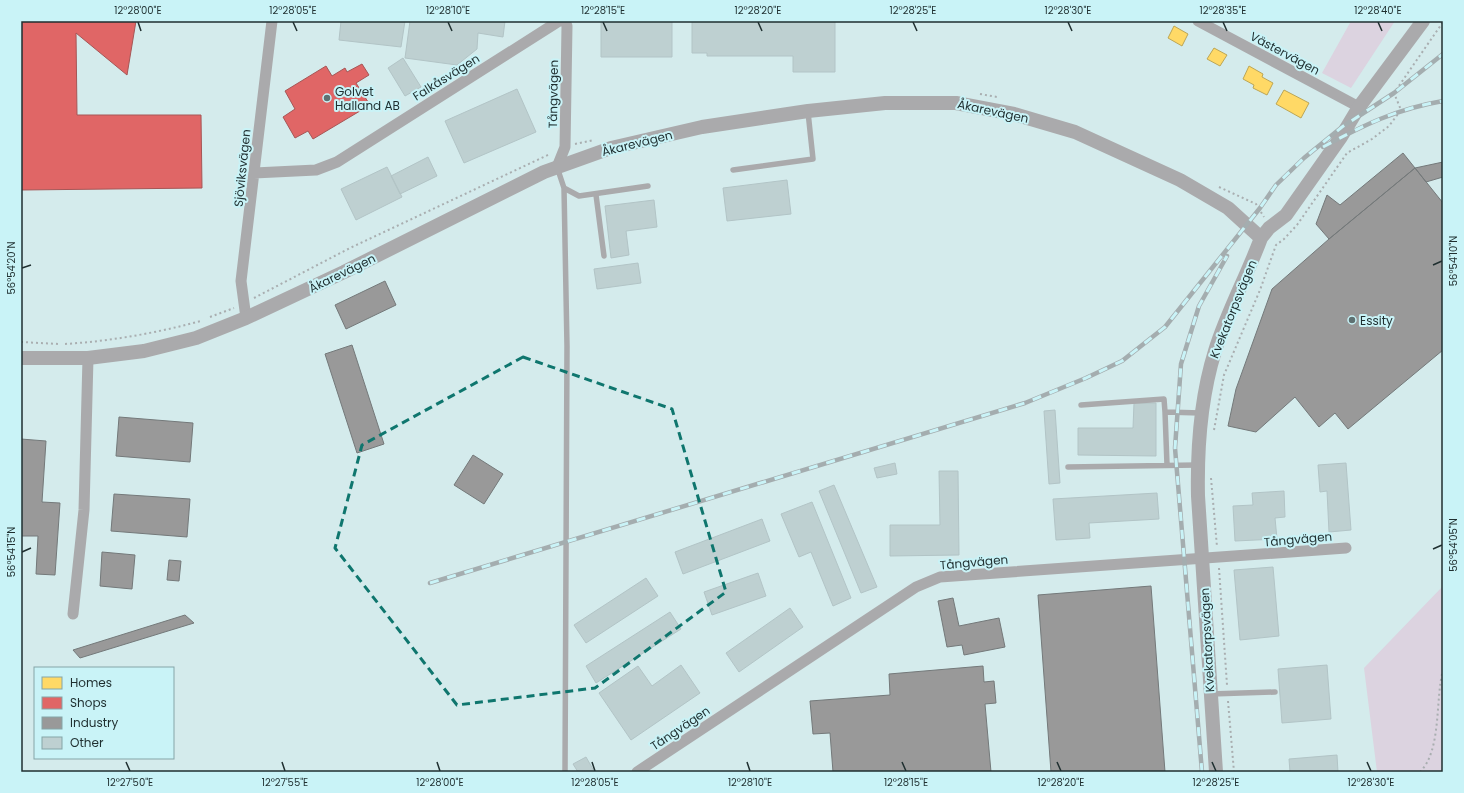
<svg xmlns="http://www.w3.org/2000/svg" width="1464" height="793" font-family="Poppins,sans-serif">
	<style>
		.green { fill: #dcd3e0 }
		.homes { fill: #ffd966; stroke: #bca656 }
		.shops { fill: #e06666; stroke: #a65656 }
		.industry { fill: #999; stroke: #74797a }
		.building { fill: #bed0d1; stroke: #b2c4c6 }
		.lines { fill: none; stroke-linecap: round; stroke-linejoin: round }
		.path { stroke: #a9aeb0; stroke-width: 2; stroke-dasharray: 2 3; stroke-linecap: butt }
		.service { stroke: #aaaaac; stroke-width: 5.5 }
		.minor { stroke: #aaaaac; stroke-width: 11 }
		.tertiary { stroke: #aaaaac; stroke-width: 14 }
		.rail-casing { stroke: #a4adaf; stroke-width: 4.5 }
		.rail { stroke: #c9f3f7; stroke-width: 3; stroke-dasharray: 9; stroke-linecap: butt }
		.marked { fill: none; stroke: #0f766e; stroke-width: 3; stroke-dasharray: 8 5; stroke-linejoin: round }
		.ticks { fill: none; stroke: #1f2f30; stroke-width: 1.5 }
		.poi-dot { fill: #5e7172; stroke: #c9f3f7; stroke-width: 1.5 }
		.labels { text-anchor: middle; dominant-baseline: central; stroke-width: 4; stroke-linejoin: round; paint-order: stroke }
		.street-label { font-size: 12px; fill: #1f2f30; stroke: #c9f3f7 }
		.poi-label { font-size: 12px; fill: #1f2f30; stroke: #c9f3f7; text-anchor: start }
		.neatline { fill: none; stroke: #1f2f30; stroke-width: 1.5 }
		.ticks-label { font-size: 10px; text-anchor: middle; fill: #1f2f30 }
	</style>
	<rect width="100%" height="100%" fill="#d4ebec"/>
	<path class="green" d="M1351,21H1395L1351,88L1322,73Z
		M1443,586V772H1377L1364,668Z"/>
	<path class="homes" d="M1174,26L1188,34L1182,46L1168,38Z
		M1214,48L1227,55L1220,66L1207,59Z
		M1249,66L1263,74L1262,77L1273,83L1267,95L1253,88L1254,85L1243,79Z
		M1284,90L1309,103L1301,118L1276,104Z"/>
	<path class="shops" d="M21,21H136L127,75L76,33L77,115H201L202,188L21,190Z
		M362,64L369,75L356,83L370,105L313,139L308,131L295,138L283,117L295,109L285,91L326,66L332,76L345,68L347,72Z"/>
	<path class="industry" d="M1403,153L1415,168L1329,239L1316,224L1327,195L1340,205Z
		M1443,162V177L1426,182L1415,168Z
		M1415,168L1443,203V350L1348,429L1335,413L1319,427L1295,397L1256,432L1228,426L1236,389L1272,289L1329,239Z
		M385,281L396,305L346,329L335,305Z
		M352,345L384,444L357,453L325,354Z
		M119,417L193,423L190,462L116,456Z
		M21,439L46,441L42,502L60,503L55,575L36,574L38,536H21Z
		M473,455L503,474L484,504L454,485Z
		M114,494L190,499L187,537L111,531Z
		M102,552L135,555L132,589L100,586Z
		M169,560L181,561L179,581L167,580Z
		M1151,586L1165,772H1051L1038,595Z
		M953,598L959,626L999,618L1005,647L964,655L962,645L947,647L938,601Z
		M185,615L194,623L80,658L73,650Z
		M983,666L984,682L994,681L996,703L985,704L991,772H833L830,733L813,734L810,701L890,695L889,674Z"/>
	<path class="building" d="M341,21H405L401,47L339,40Z
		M410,21H505L503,37L478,33L477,49L457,65L405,58Z
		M601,21H672V57H601Z
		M692,21H835V72H793V56H707V53H692Z
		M403,58L421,87L405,96L388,68Z
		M517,89L536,132L464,163L445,121Z
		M428,157L437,176L400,194L391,176Z
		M387,167L402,197L356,220L341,189Z
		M787,180L791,214L727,221L723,188Z
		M654,200L657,227L626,231L629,255L611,258L605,206Z
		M638,263L641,283L597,289L594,269Z
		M1134,403H1156V456L1078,455V428H1133Z
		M1055,410L1060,483L1049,484L1044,411Z
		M895,463L897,474L877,478L874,468Z
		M1346,463L1351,530L1329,532L1327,491L1320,492L1318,465Z
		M939,471H958L959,555L890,556V525H940Z
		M834,485L877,587L861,593L819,491Z
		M1284,491L1285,517L1275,518L1277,539L1235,541L1233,506L1253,505L1252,493Z
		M1157,493L1159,519L1089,523L1090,538L1056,540L1053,499Z
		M812,502L851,598L833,606L811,552L799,557L781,514Z
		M762,519L770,541L683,574L675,552Z
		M1273,567L1279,636L1240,640L1234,570Z
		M758,573L766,596L712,615L704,592Z
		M646,578L658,596L586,643L574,625Z
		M790,608L803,627L739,672L726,653Z
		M670,612L681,629L596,683L586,666Z
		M681,665L700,693L631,740L599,693L638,666L652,686Z
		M1327,665L1331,719L1282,723L1278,669Z
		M1337,755L1338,772H1290L1289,759Z
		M586,757L594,771L578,772L573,764Z"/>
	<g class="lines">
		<path class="path" d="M980,94L997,97
			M575,144L594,140
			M1219,187L1256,204L1264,217
			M254,298L350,248L550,154
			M210,317L234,308
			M21,342L59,344
			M65,344C112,341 156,333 201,321
			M1214,430L1224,375L1260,290L1276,245L1284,239L1297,225L1347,153L1372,139L1389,126L1401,110L1394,93L1443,22
			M1211,478L1217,547
			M1219,568L1227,685
			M1228,701L1234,772
			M1420,772C1442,750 1435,699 1443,670"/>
		<path class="service" d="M557,167L564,188L567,346L565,772
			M733,170L813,159L808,112
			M564,188L579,196L648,186
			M596,195L604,256
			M1081,405L1164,399L1165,412L1201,413
			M1165,412L1167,465
			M1068,467L1197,465
			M1211,694L1275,692"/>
		<path class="minor" d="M1198,21L1359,107
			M557,167L565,147L567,26L565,21
			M254,173L316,170L337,162L559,21
			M246,318L241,281L272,21
			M73,614L84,510L88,358
			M637,772L916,587L940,577L1346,548"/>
		<path class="tertiary" d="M21,358H88L144,351L196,338L246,318L344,272L544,172L611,148L702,127L808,111L885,103H956L1014,114L1075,132L1180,180L1228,208L1261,238
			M1216,772L1198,496C1197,447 1200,399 1215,351C1227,312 1247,276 1261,238L1269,228L1286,215L1341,137L1359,107L1423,21"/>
		<g class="rail-casing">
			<path id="rail" d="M1323,147C1364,125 1396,109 1443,101
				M430,583L1025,403L1086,378L1122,361L1165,327L1260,208L1276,185L1304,158L1342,127L1394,93L1443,54
				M1202,772L1175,448L1181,364L1199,306L1227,256"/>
		</g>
		<use href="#rail" class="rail"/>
	</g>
	<path class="marked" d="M523,357L672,409L726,592L595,688L457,705L335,548L362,445Z"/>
	<path class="ticks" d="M138,22L141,31M293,22L297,31M448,22L452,31M603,22L607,31M758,22L762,31M913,22L917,31M1068,22L1072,31M1223,22L1227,31M1378,22L1382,31M1433,265L1442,261M22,268L31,265M1433,549L1442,545M22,552L31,548M126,762L130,771M282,762L285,771M437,762L440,771M592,762L595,771M747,762L750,771M902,762L906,771M1057,762L1061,771M1212,762L1216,771M1367,762L1371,771"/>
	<g class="poi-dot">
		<circle cx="327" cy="98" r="4"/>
		<circle cx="1352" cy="320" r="4"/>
	</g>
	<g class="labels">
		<g class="street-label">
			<text transform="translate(1285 53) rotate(28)">Västervägen</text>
			<text transform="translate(446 77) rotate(-32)">Falkåsvägen</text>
			<text transform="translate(553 94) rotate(-89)">Tångvägen</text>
			<text transform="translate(993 111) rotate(12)">Åkarevägen</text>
			<text transform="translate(637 143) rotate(-14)">Åkarevägen</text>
			<text transform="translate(242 168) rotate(-84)">Sjöviksvägen</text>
			<text transform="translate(342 273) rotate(-26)">Åkarevägen</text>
			<text transform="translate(1233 309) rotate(-68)">Kvekatorpsvägen</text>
			<text transform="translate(1298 539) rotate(-5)">Tångvägen</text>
			<text transform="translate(974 562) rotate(-5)">Tångvägen</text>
			<text transform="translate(1207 640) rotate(-93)">Kvekatorpsvägen</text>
			<text transform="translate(680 728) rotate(-34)">Tångvägen</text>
		</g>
		<g class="poi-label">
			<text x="335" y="91">Golvet<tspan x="335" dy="14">Halland AB</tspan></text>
			<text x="1360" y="320">Essity</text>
		</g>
	</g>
	<rect width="1464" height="793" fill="none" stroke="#c9f3f7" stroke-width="44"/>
	<rect x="34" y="667" width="140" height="92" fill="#c9f3f7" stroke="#85a5a7"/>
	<rect x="42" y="677" width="20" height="12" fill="#ffd966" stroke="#85a5a7"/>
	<text x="70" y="687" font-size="12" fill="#1f2f30">Homes</text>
	<rect x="42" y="697" width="20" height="12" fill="#e06666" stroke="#85a5a7"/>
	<text x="70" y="707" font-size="12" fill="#1f2f30">Shops</text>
	<rect x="42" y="717" width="20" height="12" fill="#999999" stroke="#85a5a7"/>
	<text x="70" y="727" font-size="12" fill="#1f2f30">Industry</text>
	<rect x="42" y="737" width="20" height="12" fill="#bed0d1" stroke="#85a5a7"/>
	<text x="70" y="747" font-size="12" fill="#1f2f30">Other</text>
	<rect x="22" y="22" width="1420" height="749" class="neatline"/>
	<g class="ticks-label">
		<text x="138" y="14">12°28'00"E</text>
		<text x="293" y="14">12°28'05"E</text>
		<text x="448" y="14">12°28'10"E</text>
		<text x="603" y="14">12°28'15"E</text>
		<text x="758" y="14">12°28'20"E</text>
		<text x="913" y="14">12°28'25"E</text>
		<text x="1068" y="14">12°28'30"E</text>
		<text x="1223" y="14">12°28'35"E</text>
		<text x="1378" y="14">12°28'40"E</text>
		<text transform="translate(1453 261) rotate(-90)" y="4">56°54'10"N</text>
		<text transform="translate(11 268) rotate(-90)" y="4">56°54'20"N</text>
		<text transform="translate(1453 545) rotate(-90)" y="4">56°54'05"N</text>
		<text transform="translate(11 552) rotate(-90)" y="4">56°54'15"N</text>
		<text x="130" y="786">12°27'50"E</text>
		<text x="285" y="786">12°27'55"E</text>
		<text x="440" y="786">12°28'00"E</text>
		<text x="595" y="786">12°28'05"E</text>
		<text x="750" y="786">12°28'10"E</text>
		<text x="906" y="786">12°28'15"E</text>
		<text x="1061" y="786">12°28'20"E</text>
		<text x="1216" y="786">12°28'25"E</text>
		<text x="1371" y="786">12°28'30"E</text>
	</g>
</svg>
